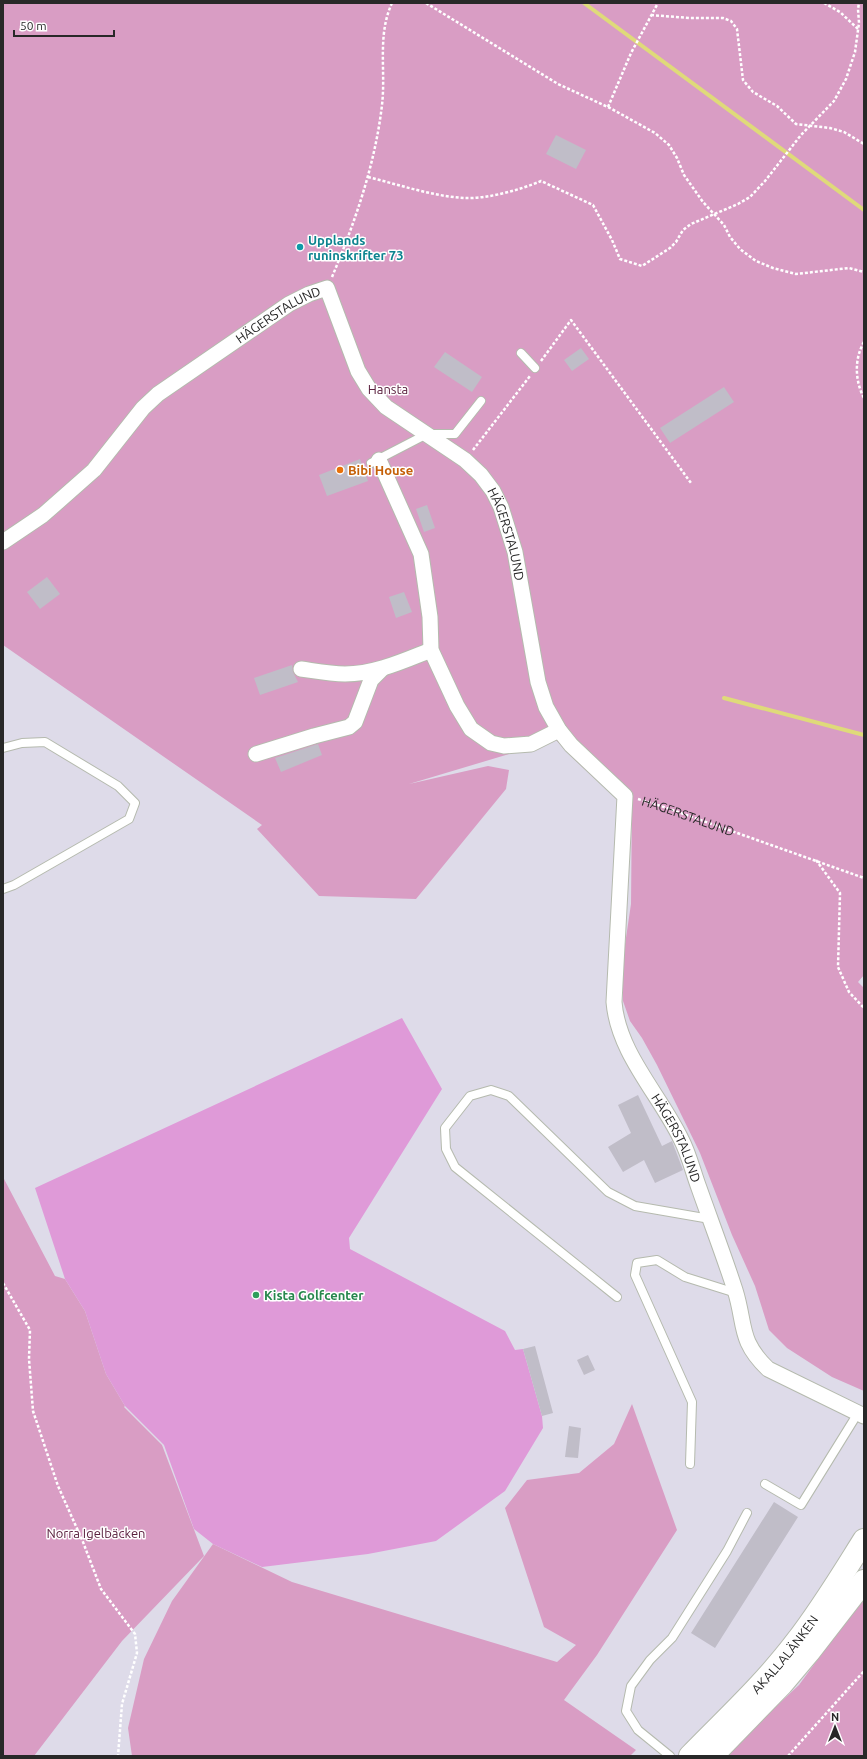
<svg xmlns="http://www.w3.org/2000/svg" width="867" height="1759" font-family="Ubuntu,sans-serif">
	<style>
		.green { fill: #d99dc4 }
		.pitch { fill: #df9ad8 }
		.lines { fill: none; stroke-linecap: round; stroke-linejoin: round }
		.stream { stroke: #dfda7a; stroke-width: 4 }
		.building { fill: #c0bdc8 }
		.service-casing { stroke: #b5baae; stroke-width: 10 }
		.minor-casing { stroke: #b5baae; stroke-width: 17 }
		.secondary-casing { stroke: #b5baae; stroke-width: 24 }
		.path { stroke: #fff; stroke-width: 2.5; stroke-dasharray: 3 2; stroke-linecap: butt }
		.service { stroke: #fff; stroke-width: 8 }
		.minor { stroke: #fff; stroke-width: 15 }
		.secondary { stroke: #fff; stroke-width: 22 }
		.culture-dot { fill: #0f9aa8; stroke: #fff; stroke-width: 1.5 }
		.food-dot { fill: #e8710a; stroke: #fff; stroke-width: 1.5 }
		.leisure-dot { fill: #2e9e5b; stroke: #fff; stroke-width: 1.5 }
		.labels { text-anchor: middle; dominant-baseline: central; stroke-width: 3; stroke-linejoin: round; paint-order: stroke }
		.culture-label { font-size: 13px; font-weight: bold; fill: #0d838f; stroke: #fff; text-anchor: start }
		.street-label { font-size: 13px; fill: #282828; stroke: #fff }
		.park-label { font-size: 13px; fill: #5b213f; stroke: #fff }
		.food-label { font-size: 13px; font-weight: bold; fill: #c56008; stroke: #fff; text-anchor: start }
		.leisure-label { font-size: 13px; font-weight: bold; fill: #27864d; stroke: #fff; text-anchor: start }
	</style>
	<rect width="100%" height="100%" fill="#dedbe9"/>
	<path class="green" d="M3,3H864V975L858,982L864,988V1391L832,1377L787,1348L769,1330L755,1286L732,1235L700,1153L657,1065L642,1038L630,1021L623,1001V958L631,904L632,802L594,778L575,760L556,740L409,784L488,766L509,770L506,789L416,899L319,896L257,829L262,825L3,645Z
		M3,1177L55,1276L65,1279L85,1311L106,1374L125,1406L124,1407L162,1445L204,1556L122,1641L34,1756H3Z
		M632,1404L677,1530L597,1655L564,1700L636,1750L630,1756H132L128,1728L144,1659L172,1601L213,1544L292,1582L557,1662L576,1645L544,1627L505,1508L527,1480L579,1473L614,1444Z
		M864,1596V1756H723L799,1685Z"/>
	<path class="pitch" d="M402,1018L442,1089L349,1238L350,1249L505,1331L515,1350L523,1349L542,1416L543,1428L505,1491L436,1541L368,1554L262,1567L213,1544L194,1529L164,1445L125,1406L106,1374L85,1311L65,1279L35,1188Z"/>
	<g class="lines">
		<path class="stream" d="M584,3L864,210
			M724,698L864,735"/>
	</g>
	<path class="building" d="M556,135L586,150L576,169L546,154Z
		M581,348L589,359L572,371L564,360Z
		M445,352L482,377L472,392L434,367Z
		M724,387L734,402L670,443L660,428Z
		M360,459L368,481L327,496L319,475Z
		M427,505L435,528L424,532L416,509Z
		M47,577L60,594L40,609L27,592Z
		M404,592L412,612L396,618L389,597Z
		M292,665L293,672L298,682L260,695L254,678Z
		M318,744L322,755L281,772L275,758Z
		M638,1095L662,1146L672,1141L683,1170L655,1183L644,1160L623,1172L608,1147L631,1133L618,1105Z
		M535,1346L553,1413L542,1416L523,1349Z
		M588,1355L595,1370L584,1375L577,1360Z
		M569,1426L581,1428L578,1458L565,1457Z
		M774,1502L798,1517L715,1648L691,1633Z"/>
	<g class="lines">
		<g class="service-casing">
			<path id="service" d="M521,353L535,368
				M371,463L427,434H455L481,401
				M3,748L22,743L45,742L118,786L135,803L129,819L14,885L3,889
				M617,1297L455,1167L446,1149L445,1128L470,1096L491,1090L509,1096L608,1192L635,1206L710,1219
				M690,1464L692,1402L635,1275L637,1263L657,1260L685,1277L736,1293
				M765,1484L801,1505L858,1413
				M670,1756L638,1730L626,1711L631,1686L650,1660L672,1638L727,1551L747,1513"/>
		</g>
		<g class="minor-casing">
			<g id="minor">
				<path d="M379,460L421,554L430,617L431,650L457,706L471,729L491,743L504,746L531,744L559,730"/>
				<path id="s2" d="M3,542L43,515L94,470L143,408L158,394L289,304L309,294L327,288L358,371L369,389L386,407L465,460L481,475L493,491L501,507L515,552L538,682L546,707L559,730L571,745L625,796L614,1002C618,1053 660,1095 681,1139C689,1154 693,1172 699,1188C711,1222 724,1256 735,1290C746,1325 738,1340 768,1369L864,1416"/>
				<path d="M301,669C315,671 330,674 345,674C375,674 403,661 431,650"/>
				<path d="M256,754L314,736L349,727L355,722L371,680L382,669"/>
			</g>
		</g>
		<g class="secondary-casing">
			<g id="secondary">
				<path id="s3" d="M690,1756C726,1719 765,1683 796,1642C821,1610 842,1575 864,1540"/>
				<path d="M712,1756L782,1684L809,1652L864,1581"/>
			</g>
		</g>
		<g class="path">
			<path d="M426,3L558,84L610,108L655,133L669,145L677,158L684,175L703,202L724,225L730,237L740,249L756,261L773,268L796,274L849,268L864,272"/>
			<path d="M824,3L840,12L859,30"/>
			<path d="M651,15L689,18H723L731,21L737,29L743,80L753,92L777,106L796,124L830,128L844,132L864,144"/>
			<path d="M608,107L631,53L658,3"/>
			<path d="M368,177C400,185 432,196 464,198C487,199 520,190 541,181L593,205L612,240L620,259L642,266L670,248L676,242L683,230L691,224L738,204L750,197L765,181L801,135L834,101L846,79L855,52L859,23L858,9L859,3"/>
			<path d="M332,277C355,222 375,165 382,105C386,71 377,35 392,3"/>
			<path d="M864,342C854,359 855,381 864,398"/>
			<path d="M541,361L571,320L691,483"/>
			<path d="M473,450L530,376"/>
			<path id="s1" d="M638,799L664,807L864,878"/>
			<path d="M816,860L840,893L838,967L849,992L864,1008"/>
			<path d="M3,1283L30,1330L29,1359L33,1411L58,1486L83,1542L101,1589L135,1634L137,1653L122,1704L118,1756"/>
			<path d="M788,1756L864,1671"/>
		</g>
		<use href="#service" class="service"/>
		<use href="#minor" class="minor"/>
		<use href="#secondary" class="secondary"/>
	</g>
	<circle class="culture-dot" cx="300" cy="247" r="4"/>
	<circle class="food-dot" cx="340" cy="470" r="4"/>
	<circle class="leisure-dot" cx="256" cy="1295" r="4"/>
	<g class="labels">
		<g class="culture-label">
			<text x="308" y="240">Upplands<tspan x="308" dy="15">runinskrifter 73</tspan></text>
		</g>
		<g class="street-label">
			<text stroke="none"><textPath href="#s2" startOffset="360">HÄGERSTALUND</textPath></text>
			<text stroke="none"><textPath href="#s2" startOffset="733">HÄGERSTALUND</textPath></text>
			<text stroke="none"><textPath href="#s1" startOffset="53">HÄGERSTALUND</textPath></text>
			<text stroke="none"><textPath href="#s2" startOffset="1388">HÄGERSTALUND</textPath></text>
			<text stroke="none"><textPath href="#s3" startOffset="139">AKALLALÄNKEN</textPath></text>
		</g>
		<g class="park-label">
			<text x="388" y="389">Hansta</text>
			<text x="96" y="1533">Norra Igelbäcken</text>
		</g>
		<g class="food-label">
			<text x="348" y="470">Bibi House</text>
		</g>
		<g class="leisure-label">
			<text x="264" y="1295">Kista Golfcenter</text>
		</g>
	</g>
	<rect width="867" height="1759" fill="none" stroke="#282828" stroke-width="8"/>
	<g transform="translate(835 1727)" stroke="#ffffff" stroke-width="3" paint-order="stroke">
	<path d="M0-3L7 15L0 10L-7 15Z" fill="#282828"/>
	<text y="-6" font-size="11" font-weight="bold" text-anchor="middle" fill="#282828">N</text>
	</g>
	<path d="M14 30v6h100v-6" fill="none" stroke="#282828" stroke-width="2"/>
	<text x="20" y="30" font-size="12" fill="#282828" stroke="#ffffff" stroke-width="3" paint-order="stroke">50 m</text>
</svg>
